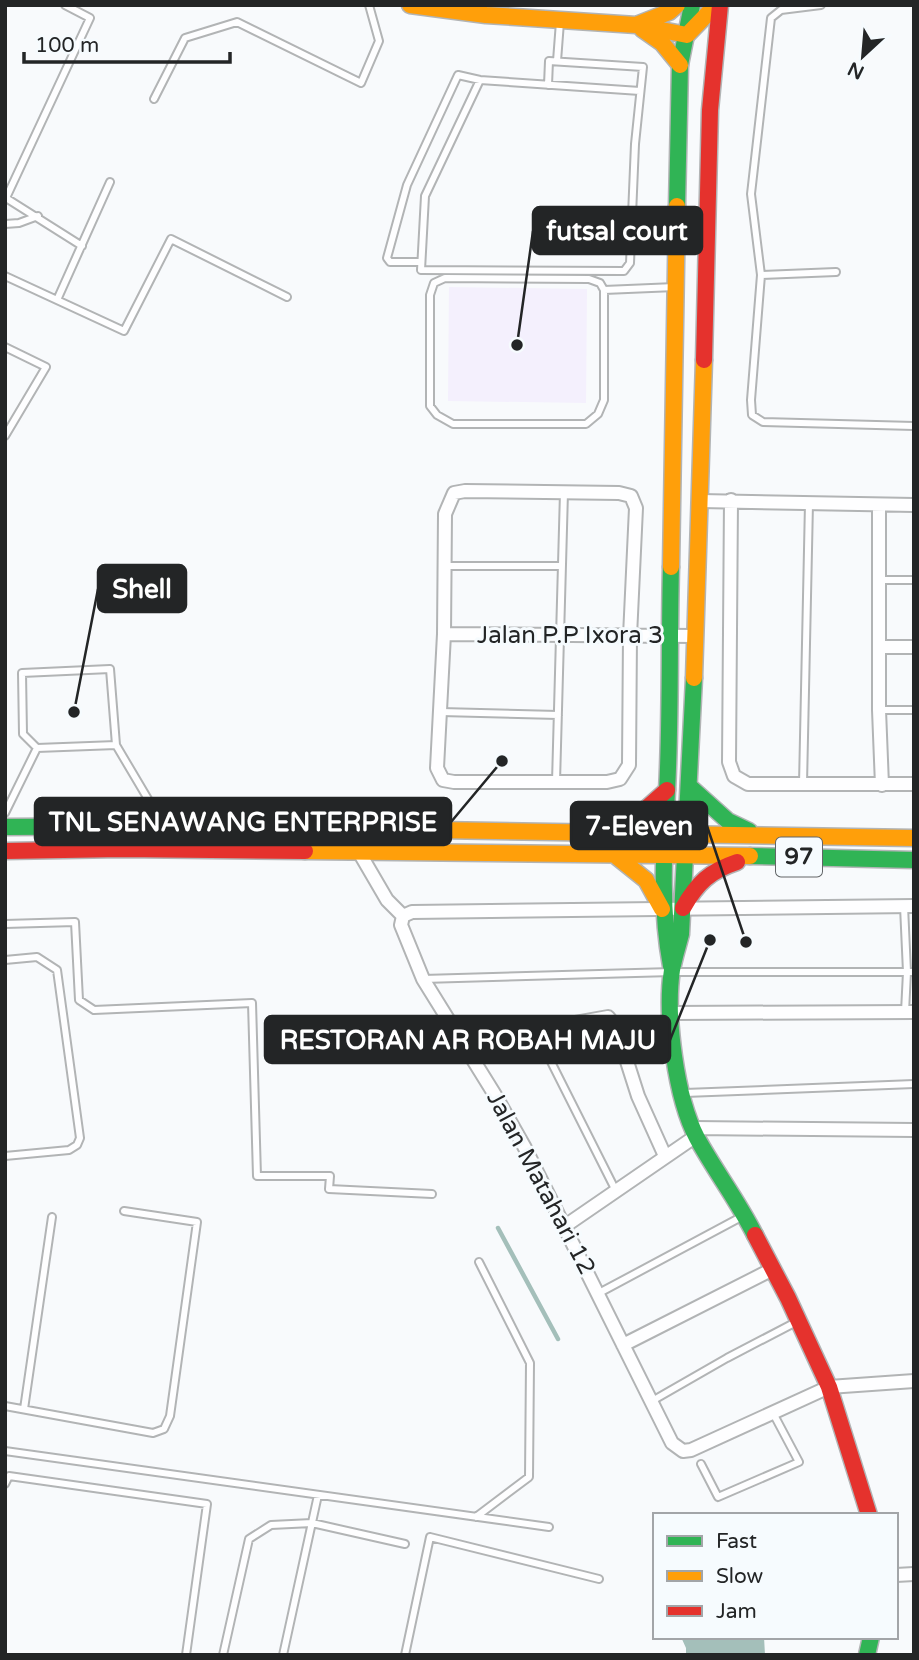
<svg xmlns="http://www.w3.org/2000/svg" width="919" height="1660" font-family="'Varela Round',sans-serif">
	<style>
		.green { fill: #f4f0fd }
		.water { fill: #a4bfba }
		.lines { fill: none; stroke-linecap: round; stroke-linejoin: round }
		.stream { stroke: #a4bfba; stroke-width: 4.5 }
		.lane-casing { stroke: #b2b4b5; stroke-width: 10 }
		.street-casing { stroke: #b2b4b5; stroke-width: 16 }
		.fast-casing { stroke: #b2b4b5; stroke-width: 19 }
		.slow-casing { stroke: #b2b4b5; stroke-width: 19 }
		.jam-casing { stroke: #b2b4b5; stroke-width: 19 }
		.lane { stroke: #fefeff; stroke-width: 6 }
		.street { stroke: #fefeff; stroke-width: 12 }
		.fast { stroke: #30b455; stroke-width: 16 }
		.slow { stroke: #ff9f0a; stroke-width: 16 }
		.jam { stroke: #e5322d; stroke-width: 16 }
		.labels { text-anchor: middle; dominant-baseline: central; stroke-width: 6; stroke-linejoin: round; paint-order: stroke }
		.shield { fill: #f6fbfe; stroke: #626567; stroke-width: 2 }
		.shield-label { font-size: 23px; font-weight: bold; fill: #232526 }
		.street-label { font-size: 24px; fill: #232526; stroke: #f6fbfe }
		.leader { fill: none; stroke: #232526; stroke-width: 2.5 }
		.callout-dot { fill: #232526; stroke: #f6fbfe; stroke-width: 2.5 }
		.callout { fill: #232526; stroke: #232526; stroke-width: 2.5 }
		.callout-label { font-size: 26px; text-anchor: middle; font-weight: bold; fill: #fff }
	</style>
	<rect width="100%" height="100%" fill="#f8fafc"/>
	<path class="green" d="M449,287L587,289L586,403L448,401Z"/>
	<path class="water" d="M681,1637H764L765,1655H686V1648Z"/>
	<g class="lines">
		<path class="stream" d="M498,1228L558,1339"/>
		<g class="lane-casing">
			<path id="lane" d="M65,5L90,18L6,198L82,246
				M821,5L781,10L771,18L751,194L761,275L751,400L752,415L763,422L914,426
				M557,61L560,22
				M480,80L425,196L421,270L624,271L630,263L635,144L643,67L549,61L548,85
				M154,99L185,38L237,22L361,83L379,41L369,5
				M5,224L19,223L38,216
				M420,262H390L387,258L407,185L458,75L480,80L640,91
				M761,275L836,272
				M5,276L124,331L171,239L287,297
				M604,290L600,283L589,279L445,278L434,283L430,295V406L437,415L453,424H586L598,414L604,400V290L675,287
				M57,300L110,182
				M5,347L46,367L5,436
				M445,566H562
				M878,580H914
				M879,710H914
				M441,712L558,715
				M37,748L23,734L22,673L110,669L116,745
				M556,782L564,492
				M803,784L809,503
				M5,813L37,748L116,745L161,821
				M904,906L907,972L905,1012
				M5,924L75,922L79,1000L94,1010L252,1003L257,1176H330L329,1189L432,1194
				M5,960L37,957L57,970L80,1138L77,1145L69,1150L5,1156
				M423,979L672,972H914
				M535,1030L616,1191
				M685,1093L914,1084
				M599,1293L743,1216
				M652,1401L727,1358L798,1321
				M5,1406L153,1433L164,1429L170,1416L197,1222L124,1211
				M24,1409L52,1217
				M5,1451L549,1527
				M701,1464L718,1497L799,1462L773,1413
				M5,1484L9,1476L207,1504L186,1655
				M476,1517L529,1477L530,1363L479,1262
				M223,1655L249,1539L271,1525L312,1523L405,1544
				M283,1655L318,1495
				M405,1655L430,1537L599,1579"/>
		</g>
		<g class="street-casing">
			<path id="street" d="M465,491L619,493L631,496L636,508L630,636L629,765L620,779L607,782H454L443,780L437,768L444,634L445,514L454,493Z
				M731,500L729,762L734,776L748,784H914
				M701,501L914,505
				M879,505V710L882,785
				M444,634L695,636
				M879,647H914
				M359,852L387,900L403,916
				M403,916L401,925L423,979L495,1095L525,1148L672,1443L683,1451L691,1450L829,1387L914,1381
				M403,916L412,912L914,906
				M671,1013L914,1012
				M464,1043L608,1017L616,1027L638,1096L665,1156
				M694,1128L914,1130
				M565,1226L696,1136
				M623,1345L773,1269
				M896,1575L914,1574"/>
		</g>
		<g class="fast-casing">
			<path id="fast" d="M677,206L680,65L692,5
				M671,567C669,641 671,716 667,791C664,850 660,907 671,966
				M694,678L681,934C678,946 674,958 672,970C665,1016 676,1098 697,1138C715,1171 738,1201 755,1235
				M689,786L728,821L749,831
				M5,827L164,826L378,829
				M750,856L914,860
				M867,1655L871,1637"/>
		</g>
		<g class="slow-casing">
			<path id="slow" d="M410,5L486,15L636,25L687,35L716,5
				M636,25L669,12L677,5
				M642,29L662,43L680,65
				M671,567L677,206
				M694,678L704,360
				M378,829L914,838
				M305,851L750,856
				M616,856L646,880L662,909"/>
		</g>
		<g class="jam-casing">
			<path id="jam" d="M704,360L710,110L720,5
				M611,829L641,813L667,790
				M5,851L122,849L305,851
				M683,908C697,883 710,871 737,862
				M755,1235L788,1298L829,1387L869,1515"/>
		</g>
		<use href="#lane" class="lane"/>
		<use href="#street" class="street"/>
		<use href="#fast" class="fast"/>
		<use href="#slow" class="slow"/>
		<use href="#jam" class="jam"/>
	</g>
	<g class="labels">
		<rect class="shield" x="776" y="837.5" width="46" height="39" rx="5"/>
		<g class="shield-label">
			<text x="799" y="857">97</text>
		</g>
		<g class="street-label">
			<text x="570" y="635">Jalan P.P Ixora 3</text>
			<text transform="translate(541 1183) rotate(62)">Jalan Matahari 12</text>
		</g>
	</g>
	<path class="leader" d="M517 345L533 231M74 712L98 589M502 761L451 822M746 942L707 826M710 940L670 1040"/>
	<g class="callout-dot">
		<circle cx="517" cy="345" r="7"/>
		<circle cx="74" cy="712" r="7"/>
		<circle cx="502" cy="761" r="7"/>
		<circle cx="746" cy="942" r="7"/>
		<circle cx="710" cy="940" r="7"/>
	</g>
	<g class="callout">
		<rect x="533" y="207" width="169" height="47" rx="7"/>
		<rect x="98" y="565" width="88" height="47" rx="7"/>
		<rect x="35" y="798" width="416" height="47" rx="7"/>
		<rect x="571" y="802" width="136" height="47" rx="7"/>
		<rect x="265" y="1016" width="405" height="47" rx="7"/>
	</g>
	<g class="callout-label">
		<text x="617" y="240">futsal court</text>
		<text x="142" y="598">Shell</text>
		<text x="243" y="831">TNL SENAWANG ENTERPRISE</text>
		<text x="639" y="835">7-Eleven</text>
		<text x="468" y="1049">RESTORAN AR ROBAH MAJU</text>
	</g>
	<rect width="919" height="1660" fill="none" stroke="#232526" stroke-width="14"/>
	<rect x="653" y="1513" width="245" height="126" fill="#f6fbfe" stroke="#a2a5a8" stroke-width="2"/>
	<rect x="667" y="1536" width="35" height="10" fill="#30b455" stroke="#a2a5a8" stroke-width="2"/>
	<text x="716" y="1548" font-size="21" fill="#232526">Fast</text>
	<rect x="667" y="1571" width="35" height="10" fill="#ff9f0a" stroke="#a2a5a8" stroke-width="2"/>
	<text x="716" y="1583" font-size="21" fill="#232526">Slow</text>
	<rect x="667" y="1606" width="35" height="10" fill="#e5322d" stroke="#a2a5a8" stroke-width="2"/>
	<text x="716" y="1618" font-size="21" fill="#232526">Jam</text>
	<g transform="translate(863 56) rotate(206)" stroke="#f6fbfe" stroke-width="5" paint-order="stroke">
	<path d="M0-5L12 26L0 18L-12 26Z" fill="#232526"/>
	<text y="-10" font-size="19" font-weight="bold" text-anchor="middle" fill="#232526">N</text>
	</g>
	<path d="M24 52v10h206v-10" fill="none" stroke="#232526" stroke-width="3.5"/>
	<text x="35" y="52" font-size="21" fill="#232526" stroke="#f6fbfe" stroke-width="5" paint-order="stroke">100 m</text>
</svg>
